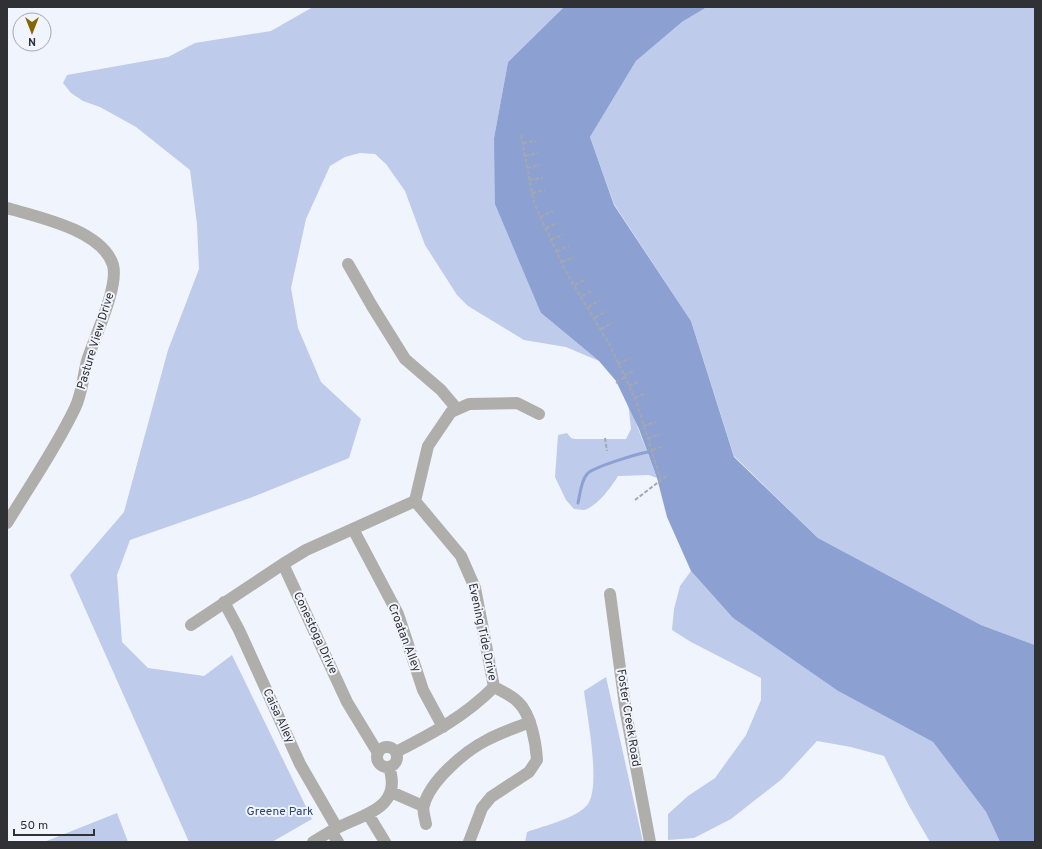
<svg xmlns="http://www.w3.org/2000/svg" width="1042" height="849" font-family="Overpass,sans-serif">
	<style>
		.green { fill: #becbea }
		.water { fill: #8ca1d2 }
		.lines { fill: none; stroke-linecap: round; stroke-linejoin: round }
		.stream { stroke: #8ca1d2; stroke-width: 3 }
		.path { stroke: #a4a7ae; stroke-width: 2; stroke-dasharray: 4 2; stroke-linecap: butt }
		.minor { stroke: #afaeaa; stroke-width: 12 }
		.labels { text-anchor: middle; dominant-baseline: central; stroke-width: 4; stroke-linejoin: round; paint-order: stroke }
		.street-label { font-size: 12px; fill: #303134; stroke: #f0f4fd }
		.park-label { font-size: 12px; fill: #2c417e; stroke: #f0f4fd }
	</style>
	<rect width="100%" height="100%" fill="#f0f4fd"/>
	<path class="green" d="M313,7H564L508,62L494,138L541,313L599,361L566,347L524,340L468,306L457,295L425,245L405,191L386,164L375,154L360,153L345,157L330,166L306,219L291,288L298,328L321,382L361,419L349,458L250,498L130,540L117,575L122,642L148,668L204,676L232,655L312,819L272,842H189L70,575L124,512L168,350L199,269L197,224L190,170L136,127L100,107L83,101L71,93L63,83L67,75L168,57L195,43L271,31Z
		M707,7H1035V645L981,625L818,538L734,456L691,321L614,204L590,137L636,61L682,22Z
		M628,402L657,478L649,475L618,476C612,486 597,507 584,510C581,510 577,509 574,509L566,500L555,477L558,435L567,433L571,438L575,439H626L631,429Z
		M691,571L733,618L838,691L933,742L986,812L1000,842H930L908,804L884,756L851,747L817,741L782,779L731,819L694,838L668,840V814L688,796L715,778L746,735L761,700V678L691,642L672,630L674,609L680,586Z
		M606,677L643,842H525L527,832C543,826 578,818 588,804C601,784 587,716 584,691Z
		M117,813L128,842H44Z"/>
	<path class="water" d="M564,7H707L682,22L636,61L590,137L614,205L691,321L734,457L818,538L981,625L1035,645V842H1000L986,812L933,742L838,691L733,618L691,571L667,517L657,478L639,429L616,381L599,361L541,313L495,204L494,138L508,62Z"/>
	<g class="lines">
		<path class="stream" d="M578,503C580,494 581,481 587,474C593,467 637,454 648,452"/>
		<path class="path" d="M521,135L534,203L566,272L609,344L635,398L661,480
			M523,143L536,141
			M525,156L538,153
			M527,168L540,165
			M529,180L543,178
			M532,193L545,190
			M540,217L553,211
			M546,228L558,223
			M551,240L563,234
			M557,251L569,246
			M562,262L574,257
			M575,285L586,279
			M582,296L593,290
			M588,307L599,301
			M595,318L606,311
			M601,329L612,323
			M618,364L630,358
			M624,375L635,370
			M616,383L625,377
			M629,386L640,381
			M635,398L645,393
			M643,426L656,422
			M605,438L607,451
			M648,439L660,434
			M652,450L664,446
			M635,500L669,474"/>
		<path class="minor" d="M7,208C38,217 102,230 113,265C119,287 94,338 87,361C83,376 82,394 75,408C56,448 30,485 7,523
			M348,264L372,306L405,359L441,390L457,409
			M415,501L428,446L451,412L469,404L517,403L539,414
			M353,529L398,614L423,690L443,727
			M610,594L626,713L650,842
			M224,602L239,630L300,764L337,828
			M191,625L283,564
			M377 757a10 10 0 1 1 20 0a10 10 0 1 1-20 0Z
			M396,752C433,733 464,717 494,687L475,588L461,556L415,501
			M378,753L347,702L283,564L306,550L415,501
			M391,792L423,806
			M368,814L385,842
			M426,824C425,818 422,810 424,805C430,781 465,751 487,740C500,733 515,728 530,722
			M331,831L338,842
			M313,842C321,837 329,832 337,828C364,814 403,808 389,767
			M469,842L482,808L491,797L529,772L537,760C536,743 531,714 518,702C511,695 502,691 494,687"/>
	</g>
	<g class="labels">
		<g class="street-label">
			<text transform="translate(96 341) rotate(-73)">Pasture View Drive</text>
			<text transform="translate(482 632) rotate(78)">Evening Tide Drive</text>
			<text transform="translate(315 633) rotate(65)">Conestoga Drive</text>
			<text transform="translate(404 638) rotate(69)">Croatan Alley</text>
			<text transform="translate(278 716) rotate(65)">Caisa Alley</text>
			<text transform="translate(628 718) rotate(81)">Foster Creek Road</text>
		</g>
		<g class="park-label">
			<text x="280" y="812">Greene Park</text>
		</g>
	</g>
	<rect width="1042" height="849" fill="none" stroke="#303134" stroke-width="16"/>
	<g transform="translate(32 32) rotate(180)"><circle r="19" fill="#f0f4fd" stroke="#a3a6ad"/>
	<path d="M0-3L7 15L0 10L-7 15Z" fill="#866500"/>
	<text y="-6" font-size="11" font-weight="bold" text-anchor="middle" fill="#303134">N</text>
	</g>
	<path d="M14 829v6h80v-6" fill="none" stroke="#303134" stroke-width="2"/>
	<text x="20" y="829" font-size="12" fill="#303134" stroke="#f0f4fd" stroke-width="3" paint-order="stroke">50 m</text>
</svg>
